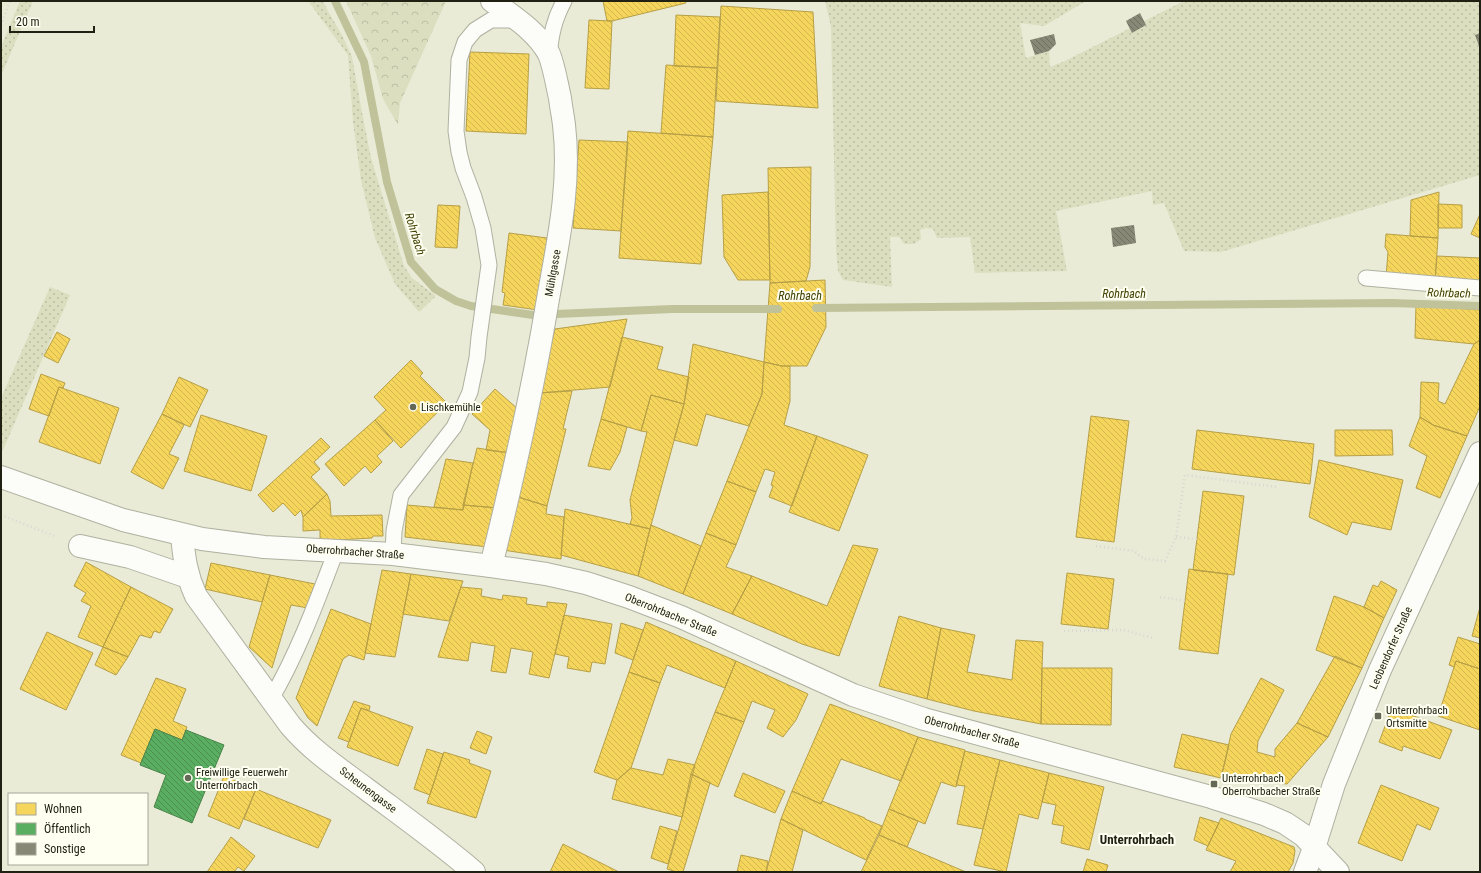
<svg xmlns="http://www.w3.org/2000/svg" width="1481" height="873" font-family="'Roboto Condensed',sans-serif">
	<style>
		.green { fill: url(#green-dots) }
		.forest { fill: url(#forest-crowns) }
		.homes { fill: url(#homes-back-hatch); stroke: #b69f46 }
		.public { fill: url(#public-back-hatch); stroke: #49844a }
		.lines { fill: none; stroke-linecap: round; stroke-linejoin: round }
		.stream { stroke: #c0c29a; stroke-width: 8 }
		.building { fill: url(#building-back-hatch) }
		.lane-casing { stroke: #afb1a0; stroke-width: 17 }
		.street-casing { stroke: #afb1a0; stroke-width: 24 }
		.secondary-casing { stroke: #afb1a0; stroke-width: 24 }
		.path { stroke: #d8d8d3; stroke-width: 2.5; stroke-dasharray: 1 3; stroke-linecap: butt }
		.lane { stroke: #fcfcf9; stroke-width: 15 }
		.street { stroke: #fcfcf9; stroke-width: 22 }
		.secondary { stroke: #fcfcf9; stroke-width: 22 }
		.poi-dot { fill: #666857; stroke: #fefff0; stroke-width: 1.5 }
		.labels { text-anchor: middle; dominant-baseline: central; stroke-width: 4; stroke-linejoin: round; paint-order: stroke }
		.street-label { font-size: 11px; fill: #202113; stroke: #fefff0 }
		.poi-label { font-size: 11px; fill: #202113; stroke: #fefff0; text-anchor: start }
		.water-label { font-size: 12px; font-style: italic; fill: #414104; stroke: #fefff0 }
		.quarter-label { font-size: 13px; font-weight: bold; fill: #202113; stroke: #fefff0 }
	</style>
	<defs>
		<pattern id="green-dots" width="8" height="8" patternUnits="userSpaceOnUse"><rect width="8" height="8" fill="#dcdec0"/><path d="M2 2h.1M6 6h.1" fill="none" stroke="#bcbea4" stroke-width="1.8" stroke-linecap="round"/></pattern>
		<pattern id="forest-crowns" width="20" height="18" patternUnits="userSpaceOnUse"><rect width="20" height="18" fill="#dcdec0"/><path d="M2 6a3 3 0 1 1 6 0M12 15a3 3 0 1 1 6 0" fill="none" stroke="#bcbea4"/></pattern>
		<pattern id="homes-back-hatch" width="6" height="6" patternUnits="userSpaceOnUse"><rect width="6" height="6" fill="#f6d55c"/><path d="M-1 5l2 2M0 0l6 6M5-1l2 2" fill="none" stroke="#d3b74f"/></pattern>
		<pattern id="public-back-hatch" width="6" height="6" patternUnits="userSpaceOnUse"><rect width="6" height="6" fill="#5aae61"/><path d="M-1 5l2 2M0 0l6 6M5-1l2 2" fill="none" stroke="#4a8d4f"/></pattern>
		<pattern id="building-back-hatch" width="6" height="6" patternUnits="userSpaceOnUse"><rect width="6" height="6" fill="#878876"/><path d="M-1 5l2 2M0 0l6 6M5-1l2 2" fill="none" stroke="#6e6f60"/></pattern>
	</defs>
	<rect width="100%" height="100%" fill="#e9ebd6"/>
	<path class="green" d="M20,1H33L1,76V47Z
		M308,1H323L329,13L342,35L352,57L361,107L371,158L404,266L412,278L436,296L419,312L395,284L375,238L361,180L353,122L348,55Z
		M825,1H1086L1044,26L1020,23L1026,58L1049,51L1050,67L1065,61L1184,1H1480V175L1221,252L1184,251L1164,203L1153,205L1152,191L1056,211L1067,271L975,273L970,237L937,238L933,229L926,228L920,230L921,239L914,244H904L899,237H890L892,287L843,280L838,271L836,249L831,27Z
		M50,287L70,295L3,450L1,449V398Z"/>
	<path class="forest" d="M346,1H446L400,103L398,125L383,99L371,56Z"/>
	<path class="homes" d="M603,1H685L686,3L612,21H607Z
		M721,6L813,12L818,108L716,101Z
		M676,15L720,17L717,68L674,66Z
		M589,20L612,21L609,89L585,88Z
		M470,52L529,54L526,134L466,131Z
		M666,65L717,68L713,137L661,133Z
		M628,131L713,137L701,264L619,258Z
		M579,140L628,142L621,231L573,228Z
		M811,167L810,267L806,281L770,283L768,168Z
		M768,192L770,280H738L724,257L722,195Z
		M1439,192L1438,238L1410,236L1411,200Z
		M1438,204L1462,205V228H1438Z
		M438,205L460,206L457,248L435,247Z
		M1480,214V238L1471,234Z
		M509,233L547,238L538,310L503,305L505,293L502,292Z
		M1386,234L1438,238L1435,280L1386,277L1388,252L1385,247Z
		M1437,256L1480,258V282L1435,280Z
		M825,280L826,327L807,366H782L764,362L770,283Z
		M1416,305L1480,310V340L1474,344L1415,338Z
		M627,319L610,387L539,393L555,329Z
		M57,332L70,339L58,363L44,356Z
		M622,337L663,347L657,369L689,377L684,404L651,395L641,431L601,419Z
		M1480,340V406L1467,436L1433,425L1420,417L1421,382L1439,383L1438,401L1445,404L1474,344Z
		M693,344L764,362L762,394L749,426L706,414L697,446L674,440L684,404Z
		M411,360L423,373L420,376L447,403L401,448L375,420L386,410L374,397Z
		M764,362L782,366H790V401L784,425L817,436L792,506L769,497L773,486L771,485L775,472L765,469L756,492L727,481L762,394Z
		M41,374L65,383L63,388L59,387L49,416L29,409Z
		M179,377L208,390L190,427L162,414Z
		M59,387L119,408L100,464L39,442Z
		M495,389L519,410L510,453L486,450L490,430L472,414Z
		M572,391L563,429H566L547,506L515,496L539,393Z
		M651,395L684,404L650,529L630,524L632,518L630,500L647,432L641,431Z
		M162,414L184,425L169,454L179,458L163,489L131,472Z
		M201,415L267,436L251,491L184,471Z
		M1091,416L1129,421L1114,542L1076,537Z
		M1420,417L1433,425L1467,436L1440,498L1416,488L1427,456L1409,446Z
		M601,419L627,427L620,452L610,470L588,466Z
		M375,420L393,441L377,456L382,462L371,473L365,466L344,486L325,464Z
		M1197,430L1314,444L1310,484L1192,469Z
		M1335,430H1392L1393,455L1335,456Z
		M817,436L868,455L839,531L789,512Z
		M321,438L330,447L314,462L320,469L311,477L327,494L303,517L301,510L295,516L283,503L273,512L258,495Z
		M477,448L510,453L498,508L463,505Z
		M446,459L473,463L463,510L434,507Z
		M1319,460L1403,480L1391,530L1352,522L1347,535L1309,517Z
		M727,481L756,492L736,545L706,533Z
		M1203,491L1244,496L1234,575L1193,570Z
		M327,494L330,501L331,516L382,515L383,536H373L372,538L320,541V530L303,531V517Z
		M515,496L547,506L546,514L564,517L561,559L503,550Z
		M407,505L463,510V505L498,508L488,547L405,537Z
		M565,509L650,529L638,576L561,555Z
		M651,525L701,546L683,594L638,576Z
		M706,533L736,545L726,567L752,576L732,614L683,594Z
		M853,545L878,549L839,656L802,644L732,614L752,576L827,606Z
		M86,562L131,587L103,647L78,637L91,606L81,601L86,593L74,586Z
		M211,563L270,575L262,602L205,589Z
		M1189,569L1228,574L1218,654L1179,649Z
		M382,570L411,574L395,657L365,653Z
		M1067,573L1114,579L1108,629L1061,624Z
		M411,574L463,581L449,621L403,614Z
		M270,575L315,584L308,608L291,605L272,668L249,647Z
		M1381,581L1397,590L1384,618L1364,607L1373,585L1378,587Z
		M131,587L173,609L160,633L154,631L151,638L140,635L128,657L103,647Z
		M461,587L482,589L481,596L502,600L503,595L527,598L526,604L547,607V602L567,604L549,678L529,674L533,652L511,648L506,673L491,671L495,646L471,642L468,661L438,657Z
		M1334,596L1364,607L1384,618L1362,668L1316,650Z
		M1480,607V638L1472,636Z
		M331,609L371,624L364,660L349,655L343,659L317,726L308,718L296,698Z
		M564,615L612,624L605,664L592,662L590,672L567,668L569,657L555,654Z
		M899,616L941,628L927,699L879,686Z
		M646,622L736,661L725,688L667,665L660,683L629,672Z
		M621,623L643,630L633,660L615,653Z
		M941,628L975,635L967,672L1012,680L1016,640L1043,642L1042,668L1041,724L974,711L927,699Z
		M47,632L93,653L66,710L20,689Z
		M1458,637L1480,644V669L1456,661L1454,667L1449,665Z
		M103,647L128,657L116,675L95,665Z
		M1335,656L1362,668L1328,737L1297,723Z
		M736,661L808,694L796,720L783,737L767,728L775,710L752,701L744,722L715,712Z
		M1456,661L1480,669V730L1438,716Z
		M1042,668H1112L1111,725L1041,724Z
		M629,672L660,683L631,768L617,780L594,772Z
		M156,678L186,689L173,721L187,727L182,740L155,729L141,763L121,755Z
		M1261,678L1284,690L1258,741L1257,752L1275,757V749L1297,723L1328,737L1287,784L1221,778L1231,734Z
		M354,701L370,706L369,711L361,708L349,742L338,738Z
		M830,704L918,737L901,781L841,759L821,804L792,791Z
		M361,708L413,727L398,766L347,747Z
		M1392,708L1452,730L1440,759L1403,746L1402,751L1379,742Z
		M715,712L744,722L718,787L691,774Z
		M477,731L492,737L486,754L470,748Z
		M1182,734L1229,745L1221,778L1174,767Z
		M918,737L965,750L956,787L941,782L925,824L889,809Z
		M427,749L443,754L430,795L414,789Z
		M965,751L1000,760L983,829L957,824L965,786L956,785Z
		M444,752L470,760L469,763L491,771L476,818L427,803Z
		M668,759L695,765L682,817L612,799L617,780L631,768L663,775Z
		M1000,760L1049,773L1038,819L1019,814L1006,872L974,865Z
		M743,773L785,791L775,813L734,796Z
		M1049,773L1104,787L1089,850L1061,843L1064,826L1052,824L1056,805L1042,802Z
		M691,774L710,783L683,872H677L667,869L682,817Z
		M224,776L256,789L239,829L208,816Z
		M1381,785L1439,808L1430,830L1417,824L1402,861L1358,843Z
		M256,789L331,820L318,848L244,819Z
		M792,791L821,804L822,801L865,818V819L882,826L866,860L781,819Z
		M889,809L918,821L907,847L879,835Z
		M1200,817L1219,823L1208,846L1194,840Z
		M1221,818L1294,847L1295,851L1293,863L1288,872H1230L1236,861L1206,850Z
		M781,819L803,830L792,872H766Z
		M660,826L677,831L668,864L651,858Z
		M879,835L907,847L966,872H861Z
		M231,837L255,856L244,871L238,867L234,872H207Z
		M563,844L619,872H550Z
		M741,855L768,861L766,872H737Z
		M1087,859L1108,865L1106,872H1083Z"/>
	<path class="public" d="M155,729L182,740L186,730L224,745L192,823L154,807L166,775L140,765Z"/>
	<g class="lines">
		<path class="stream" d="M335,1L364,62L387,182L411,262L435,289L456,301L471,306L533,315L672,309H778
			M816,308L1392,303L1480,306"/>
	</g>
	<path class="building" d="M1140,13L1146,25L1132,33L1126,21Z
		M1480,33V49L1475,35Z
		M1054,34L1056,44L1049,51L1035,55L1030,40Z
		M1134,225L1136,243L1113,247L1111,228Z"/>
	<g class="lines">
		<g class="lane-casing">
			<path id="lane" d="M549,56C551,34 554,20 564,1
				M1366,278L1480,288
				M393,554L394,531L401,495L454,427L470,392L477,358L479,337L489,265L483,228L474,197L463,168L459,152L456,131L459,60L465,42L475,30L491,20H517
				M271,699C298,653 317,601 336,551"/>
		</g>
		<g class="street-casing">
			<path id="street" d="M182,535C184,558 186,574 196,596L290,725C311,750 338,768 365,788C401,815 439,842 474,872
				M80,546L130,557L188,577
				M491,566C513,478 533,389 548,299C558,242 571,184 564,125C563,116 561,107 560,98C557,85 554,66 549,54C537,31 512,16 492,1"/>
		</g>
		<g class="secondary-casing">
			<path id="secondary" d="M1,477L123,520L202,539L264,547L393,554L491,566L546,574L586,583L629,597L681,617L853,695L924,719L1211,797L1264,814L1285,823L1303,835L1338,872
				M1305,872L1314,848L1334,784L1380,670L1480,453"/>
		</g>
		<path class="path" d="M1,25L10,1
			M1,515L57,537
			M1176,537L1197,539
			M1096,546L1134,551L1144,559L1165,561L1176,537L1185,475L1277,487
			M1160,597L1185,601
			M1064,631L1123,630L1153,638"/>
		<use href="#lane" class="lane"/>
		<use href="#street" class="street"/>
		<use href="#secondary" class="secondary"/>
	</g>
	<g class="poi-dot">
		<circle cx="413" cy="407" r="4"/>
		<rect x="1374" y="712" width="8" height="8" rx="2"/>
		<circle cx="188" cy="778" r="4"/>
		<rect x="1210" y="780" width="8" height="8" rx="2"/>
	</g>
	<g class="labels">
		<g class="street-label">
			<text transform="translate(553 273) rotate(-80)">Mühlgasse</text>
			<text transform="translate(355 552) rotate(4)">Oberrohrbacher Straße</text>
			<text transform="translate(671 615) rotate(22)">Oberrohrbacher Straße</text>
			<text transform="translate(1391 648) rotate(-66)">Leobendorfer Straße</text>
			<text transform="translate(972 732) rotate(15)">Oberrohrbacher Straße</text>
			<text transform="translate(368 790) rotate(37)">Scheunengasse</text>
		</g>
		<g class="poi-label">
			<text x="421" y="407">Lischkemühle</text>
			<text x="1386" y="710">Unterrohrbach<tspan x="1386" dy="13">Ortsmitte</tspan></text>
			<text x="196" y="772">Freiwillige Feuerwehr<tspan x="196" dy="13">Unterrohrbach</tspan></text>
			<text x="1222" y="778">Unterrohrbach<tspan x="1222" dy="13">Oberrohrbacher Straße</tspan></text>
		</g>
		<g class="water-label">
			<text transform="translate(415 234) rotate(73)">Rohrbach</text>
			<text transform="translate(1449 293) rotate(2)">Rohrbach</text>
			<text x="1124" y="294">Rohrbach</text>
			<text x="800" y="296">Rohrbach</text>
		</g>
		<g class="quarter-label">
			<text x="1137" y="839">Unterrohrbach</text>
		</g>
	</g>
	<rect width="1481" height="873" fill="none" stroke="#202113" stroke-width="4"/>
	<rect x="8" y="793" width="140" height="72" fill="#fefff0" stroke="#a5a698"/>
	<rect x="16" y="803" width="20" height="12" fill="#f6d55c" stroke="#a5a698"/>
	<text x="44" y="813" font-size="12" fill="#202113">Wohnen</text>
	<rect x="16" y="823" width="20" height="12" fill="#5aae61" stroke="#a5a698"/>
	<text x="44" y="833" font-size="12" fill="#202113">Öffentlich</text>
	<rect x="16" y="843" width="20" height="12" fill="#878876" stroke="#a5a698"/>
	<text x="44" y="853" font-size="12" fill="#202113">Sonstige</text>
	<path d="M10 26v6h84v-6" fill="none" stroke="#202113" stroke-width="2"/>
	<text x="16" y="26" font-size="12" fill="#202113" stroke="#fefff0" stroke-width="3" paint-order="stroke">20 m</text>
</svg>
